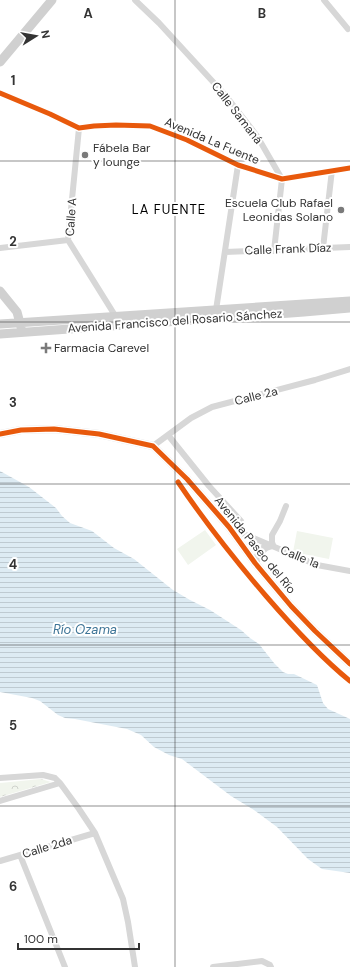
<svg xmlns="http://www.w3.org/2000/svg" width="350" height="967" font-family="'DM Sans',sans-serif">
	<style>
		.grass { fill: #f1f5ed }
		.forest { fill: url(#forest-crowns) }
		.water { fill: url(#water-rules) }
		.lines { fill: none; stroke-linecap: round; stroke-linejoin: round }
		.minor { stroke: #d7d7d7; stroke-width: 6 }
		.tertiary { stroke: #d7d7d7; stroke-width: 8 }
		.secondary { stroke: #d0d0d0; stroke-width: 9 }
		.cycleway-casing { stroke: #fff; stroke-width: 8 }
		.cycleway { stroke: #e8590c; stroke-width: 5 }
		.grid { fill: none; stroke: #333; stroke-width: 1; stroke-opacity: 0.55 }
		.poi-dot { fill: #7a7a7a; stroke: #fff; stroke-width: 1.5 }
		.labels { text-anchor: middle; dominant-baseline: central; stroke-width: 4; stroke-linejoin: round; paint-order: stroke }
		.street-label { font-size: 12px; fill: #333; stroke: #fff }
		.poi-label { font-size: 12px; fill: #333; stroke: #fff; text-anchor: start }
		.neighbourhood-label { font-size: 13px; letter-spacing: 1px; fill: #000; stroke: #fff }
		.water-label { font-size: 13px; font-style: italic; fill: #3f7597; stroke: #fff }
		.grid-label { font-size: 13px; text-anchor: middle; font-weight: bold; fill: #333; stroke: #fff; stroke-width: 4; stroke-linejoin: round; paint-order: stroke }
	</style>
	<defs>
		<pattern id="forest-crowns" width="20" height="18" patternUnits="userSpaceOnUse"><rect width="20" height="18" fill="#f1f5ed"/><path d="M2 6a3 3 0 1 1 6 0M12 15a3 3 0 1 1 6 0" fill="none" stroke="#cfd2cc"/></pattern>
		<pattern id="water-rules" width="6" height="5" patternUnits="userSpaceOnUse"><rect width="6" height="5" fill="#ddebf3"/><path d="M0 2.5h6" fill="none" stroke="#becad1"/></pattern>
	</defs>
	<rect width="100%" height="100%" fill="#fff"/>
	<path class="grass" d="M205,530L216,545L188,565L177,549Z
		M297,531L333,538L329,559L293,552Z"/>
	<path class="forest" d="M41,779L51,782L0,797V783Z"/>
	<path class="water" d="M0,471L29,487L56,508L62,516L70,523L92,531L114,548L134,559L173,590L190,600L210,610L241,630L250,638L259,644L274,663L283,672L288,674H294L317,685L323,703L328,709L350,719V873L322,869L308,859L277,827L254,810L231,796L182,759L169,755L154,747L141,735L127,729L75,719L65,718L58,715L40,701L32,698L0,692Z"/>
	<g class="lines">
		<path class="minor" d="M135,0L159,23L226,96L257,136L282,179L274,251
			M324,0L348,29
			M0,93L50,114L79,128L94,126L116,125L150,126L187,140L238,165L282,179L350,168
			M79,128L68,240L116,317
			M0,248L68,240
			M323,248L332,170
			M225,252L350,247
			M216,310L238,165
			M168,435L209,486L241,521
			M153,446L191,418L212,407L315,380L350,369
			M230,528L317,565L350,571
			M272,545V535L280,521L286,506
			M0,778L43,775L55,778L60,783L79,809L95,833L123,899L128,922L135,967
			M0,801L60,783
			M20,855L65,967
			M0,861L95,833
			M213,967L262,961L270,965L271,967"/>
		<path class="tertiary" d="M0,434L21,430L54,429L99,434L153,446L187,479L229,527L255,563L291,606L315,631L350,664
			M255,563C259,554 261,547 272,545"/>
		<path class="secondary" d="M0,62L52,0
			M0,291L17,312L21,327
			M0,324L350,301
			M0,334L304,312L350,308"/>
		<g class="cycleway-casing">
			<path id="cycleway" d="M0,93L50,114L79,128L94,126L116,125L150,126L187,140L238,165L282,179L350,168
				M0,434L21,430L54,429L99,434L153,446L187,479L229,527L255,563L291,606L315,631L350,664
				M178,482C205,522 235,560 266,596C292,626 319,656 350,681"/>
		</g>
		<use href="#cycleway" class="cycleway"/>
	</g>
	<path class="grid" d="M175,0V967M0,161H350M0,322H350M0,484H350M0,645H350M0,806H350"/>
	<g class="poi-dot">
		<circle cx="85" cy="155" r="4"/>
		<circle cx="341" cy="210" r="4"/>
		<path d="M44 342h4v4h4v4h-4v4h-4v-4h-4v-4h4z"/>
	</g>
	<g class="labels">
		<g class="street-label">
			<text transform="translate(237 113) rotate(52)">Calle Samaná</text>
			<text transform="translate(212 141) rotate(23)">Avenida La Fuente</text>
			<text transform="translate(71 217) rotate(-86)">Calle A</text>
			<text transform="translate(288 249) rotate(-2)">Calle Frank Díaz</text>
			<text transform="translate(175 321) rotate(-4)">Avenida Francisco del Rosario Sánchez</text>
			<text transform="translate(256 396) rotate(-14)">Calle 2a</text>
			<text transform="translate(255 545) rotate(51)">Avenida Paseo del Río</text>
			<text transform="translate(300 557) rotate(22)">Calle 1a</text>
			<text transform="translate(47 847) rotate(-17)">Calle 2da</text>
		</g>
		<g class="poi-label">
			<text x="93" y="148">Fábela Bar<tspan x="93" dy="14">y lounge</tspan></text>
			<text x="333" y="203" text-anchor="end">Escuela Club Rafael<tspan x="333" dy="14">Leonidas Solano</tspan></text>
			<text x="54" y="348">Farmacia Carevel</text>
		</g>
		<g class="neighbourhood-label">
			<text x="169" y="209">LA FUENTE</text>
		</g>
		<g class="water-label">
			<text x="85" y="629">Río Ozama</text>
		</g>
	</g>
	<g class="grid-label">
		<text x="88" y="18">A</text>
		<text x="262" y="18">B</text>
		<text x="13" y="85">1</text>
		<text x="13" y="246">2</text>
		<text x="13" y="407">3</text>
		<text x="13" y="569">4</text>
		<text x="13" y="730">5</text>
		<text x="13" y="891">6</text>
	</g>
	<g transform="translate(36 36) rotate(79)" stroke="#ffffff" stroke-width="3" paint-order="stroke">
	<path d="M0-3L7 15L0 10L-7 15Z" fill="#333333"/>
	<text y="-6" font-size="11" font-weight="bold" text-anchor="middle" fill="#333333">N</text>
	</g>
	<path d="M18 943v6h121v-6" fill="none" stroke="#333333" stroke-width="2"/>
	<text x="24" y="943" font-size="12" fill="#333333" stroke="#ffffff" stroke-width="3" paint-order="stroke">100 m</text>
</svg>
